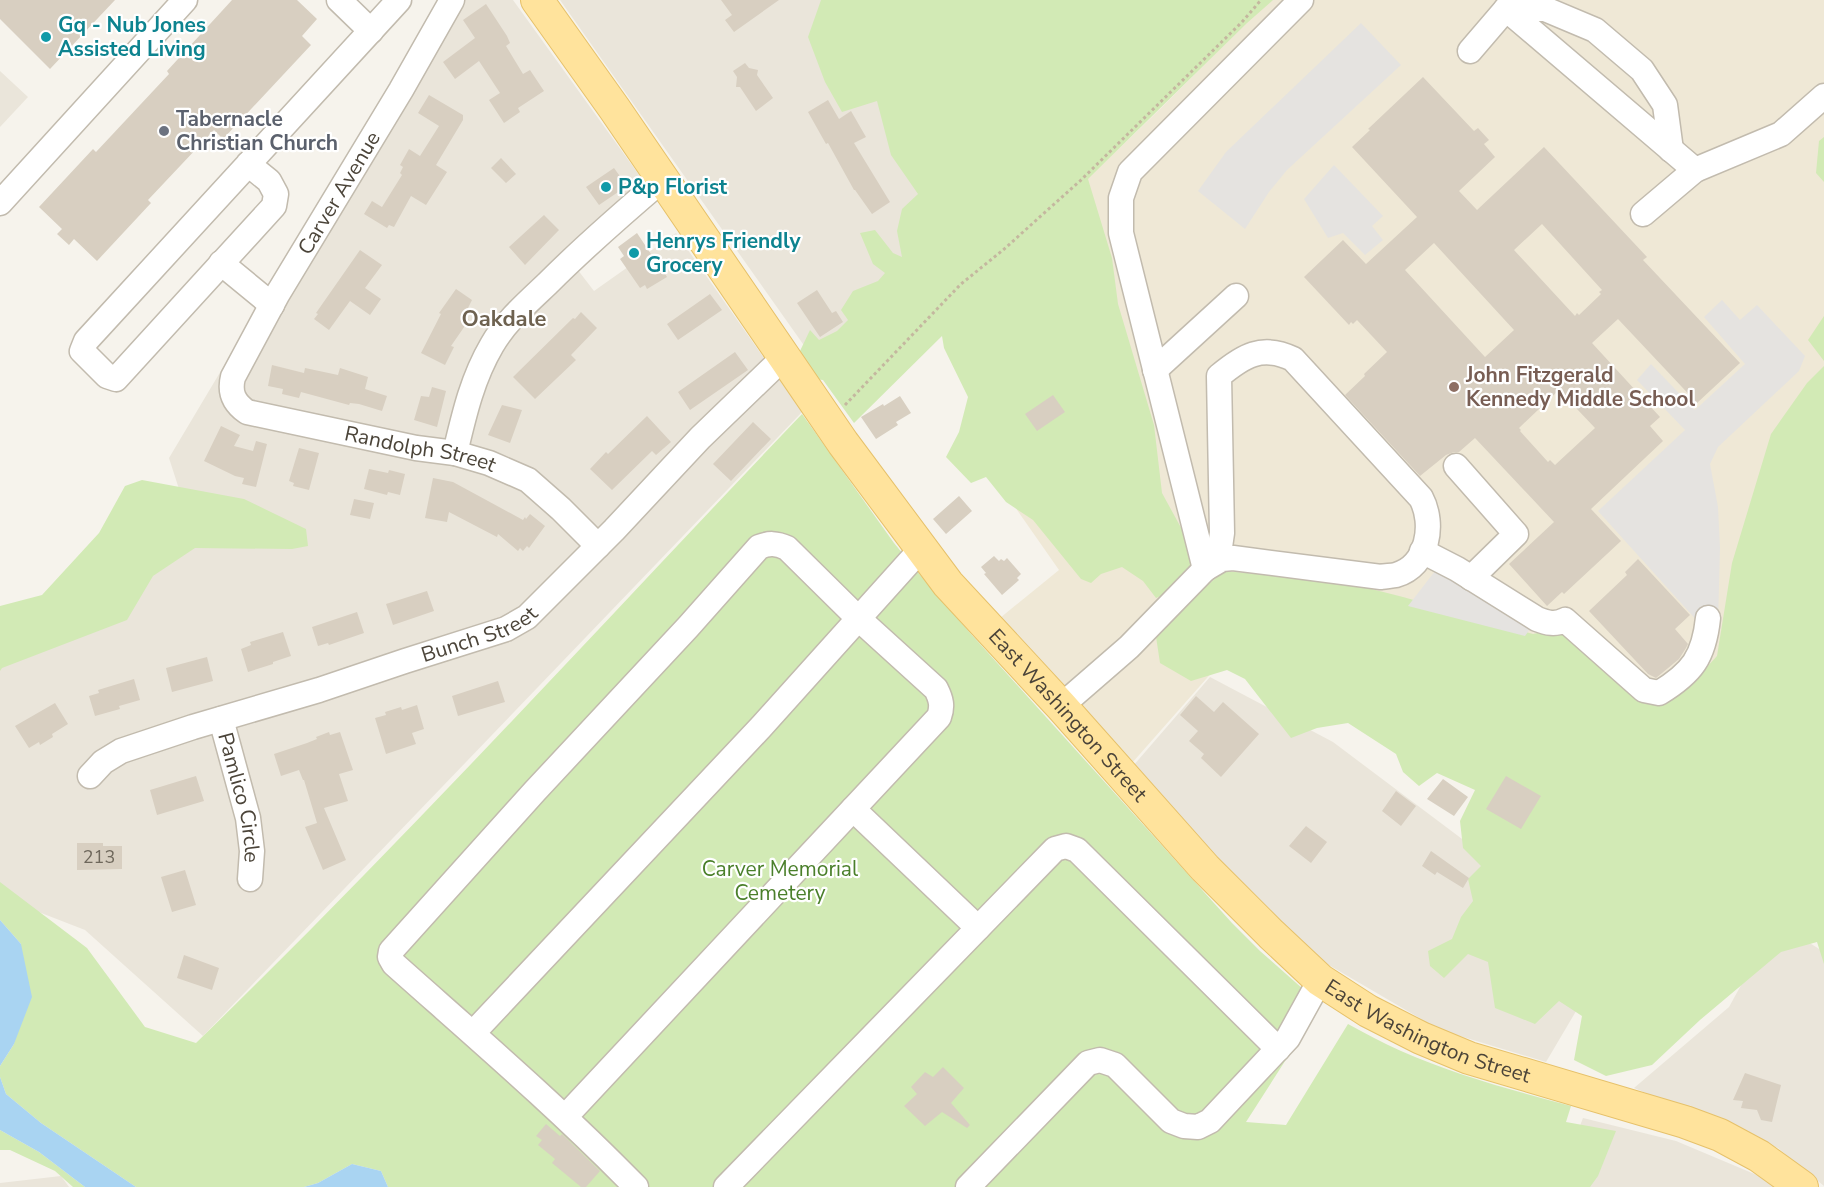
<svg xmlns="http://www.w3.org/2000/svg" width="1824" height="1187" font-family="'Nunito Sans',sans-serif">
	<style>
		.residential { fill: #eae5da }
		.education { fill: #efe8d6 }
		.green { fill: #d2eab5 }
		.parking { fill: #e5e3e0 }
		.water { fill: #a9d4f2 }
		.building { fill: #d8cfc1; fill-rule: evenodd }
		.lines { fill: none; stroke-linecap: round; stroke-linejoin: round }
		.minor-casing { stroke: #c2bbae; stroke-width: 27 }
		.major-casing { stroke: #e6c16a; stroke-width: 34 }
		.path { stroke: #c4b79f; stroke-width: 3; stroke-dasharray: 3 3; stroke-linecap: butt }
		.minor { stroke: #fff; stroke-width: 24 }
		.major { stroke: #ffe39c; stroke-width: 32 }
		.culture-dot { fill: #0f9aa8; stroke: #fff; stroke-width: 2 }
		.worship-dot { fill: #6b7280; stroke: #fff; stroke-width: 2 }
		.education-dot { fill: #8d6e63; stroke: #fff; stroke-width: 2 }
		.labels { text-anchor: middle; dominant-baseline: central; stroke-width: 4.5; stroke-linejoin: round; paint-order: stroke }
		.number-label { font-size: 18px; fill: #6e675b }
		.culture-label { font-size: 21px; font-weight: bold; fill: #0d838f; stroke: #fff; text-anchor: start }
		.worship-label { font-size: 21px; font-weight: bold; fill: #5b616d; stroke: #fff; text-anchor: start }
		.street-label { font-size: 21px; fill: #4b4439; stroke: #fff }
		.education-label { font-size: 21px; font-weight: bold; fill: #785e54; stroke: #fff; text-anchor: start }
		.park-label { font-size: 21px; fill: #4a7f2a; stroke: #fff }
		.neighbourhood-label { font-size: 22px; font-weight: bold; fill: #6e6250; stroke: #fff }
	</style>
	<rect width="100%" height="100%" fill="#f6f3ec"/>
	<path class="residential" d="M442,0H513L642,179L564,252L594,291L676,233L802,412L203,1036L85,930L0,897V656L189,520L169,458Z
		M560,0H847L990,213L815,361Z
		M0,71L28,97L0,127Z
		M1210,677L1333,742L1518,881L1595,979L1546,1062L1440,1030L1322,961L1254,899L1133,766Z
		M1776,922L1824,952V1186L1778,1148L1634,1088L1729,1007Z
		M1583,1118L1676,1141L1764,1178L1774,1187H1532L1566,1162Z
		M61,1176L69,1187H0V1183Z"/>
	<path class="education" d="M1269,0H1824V822L1259,619L1132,763L1000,618L1059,570L1015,507L990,273L1159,110Z"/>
	<path class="green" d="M821,0H1273L1247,23L1088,179L1112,258L1118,304L1154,425L1162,493L1185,535L1195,564L1170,592L1156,598L1143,581L1122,567L1101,574L1091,583L1081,579L1033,520L1006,502L986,477L971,483L946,457L959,432L968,397L944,348L942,336L854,423L823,380L815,379L800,351L810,330L819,340L837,331L848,320L841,310L853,291L878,281L885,273L873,264L860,233L875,230L893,253L902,257L897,231L902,209L918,194L891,155L877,101L842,112L825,82L808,37Z
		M1824,137V182L1816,173L1819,141Z
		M1824,316V361L1808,340Z
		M1824,366V964L1817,942L1781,952L1700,1020L1652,1065L1606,1076L1574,1060L1582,1016L1559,1001L1535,1024L1495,1008L1488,962L1468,954L1444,978L1430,966L1428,951L1452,939L1461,917L1473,901L1468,879L1481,866L1463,848L1460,821L1475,790L1437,773L1419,786L1403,772L1396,754L1348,723L1317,728L1291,738L1245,679L1227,670L1191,681L1160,663L1155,630L1224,571L1340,581L1403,597L1533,634L1575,625L1650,689L1694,681L1717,656L1732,563L1771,434L1807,383Z
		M802,414L894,543L926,582L971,634L1232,923L1260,951L1321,1005L1246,1122L1286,1125L1348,1024C1365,1033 1383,1043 1401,1051C1456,1075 1514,1091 1571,1106L1566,1122L1616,1131L1598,1176L1590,1187H388L381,1171L352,1164L318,1183L304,1187H136L41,1123L6,1094L0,1077V1066L14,1044L21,944L0,920V882L87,948L145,1027L196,1043C405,840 601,625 802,414Z
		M142,480L244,499L306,529L308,546L292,549L195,548L153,576L127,620L2,668L0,671V606L42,595L99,533L125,486Z
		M0,1130L39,1152L85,1187H73L55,1171L10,1150H0Z"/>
	<path class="parking" d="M1361,23L1401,65L1287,170L1269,192L1245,229L1198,191L1226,152Z
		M1334,165L1383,216L1372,226L1383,240L1365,255L1343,233L1328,238L1304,199Z
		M1722,300L1740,320L1757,305L1805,356L1799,371L1718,447L1710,464L1718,507L1720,548L1718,624H1700L1598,511L1685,430L1637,380L1651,364L1695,410L1745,364L1704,317Z
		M1442,562L1537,619L1525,636L1408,606Z"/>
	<path class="water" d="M0,920L21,944L32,997L14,1044L0,1066Z
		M0,1077L6,1094L41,1123L136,1187H85L39,1152L0,1130Z
		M352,1164L381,1171L388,1187H304L318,1183Z"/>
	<path class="building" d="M0,0H115L50,69L0,19Z
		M232,0H297L317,19L302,36L311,45L223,139L214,130L148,200L151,203L97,261L74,239L69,245L57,234L62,229L39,207L93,149L96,152L169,74L167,71Z
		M721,0H779L734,32L725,20L732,15Z
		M486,4L507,36L510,43L506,46L523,74L530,70L544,91L518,108L520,112L504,123L489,100L500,93L479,61L455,79L443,62L475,38L463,20Z
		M745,63L749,68L758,70L757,75L773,98L756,111L740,87H736L737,77L733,71Z
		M1423,77L1474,131L1478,128L1489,140L1484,144L1495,157L1459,191L1477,210L1544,147L1647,257L1643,260L1740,363L1697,403L1618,319L1592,343L1660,417L1650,426L1663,441L1591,509L1621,541L1564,594L1562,592L1547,606L1509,564L1554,522L1475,438L1459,452H1454L1446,455L1420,476L1345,395L1365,376L1364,374L1387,352L1357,320L1353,324L1351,322L1349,325L1304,277L1343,240L1366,264L1417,217L1352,147L1370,130L1368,129ZM1542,224L1602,290L1599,292L1601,294L1579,315L1577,313L1575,316L1514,250ZM1434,243L1514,330L1485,357L1405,270ZM1559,390L1595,428L1555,465L1550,460L1548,462L1520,431L1521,430L1519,428Z
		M429,95L463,115V120L436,165L447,172L426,205L411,196L394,227L389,225L387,228L364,214L372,201L382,207L402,175L400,173L403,167L400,165L409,149L420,156L439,126L418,113Z
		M828,100L839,119L851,111L866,137L854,143L890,202L872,214L855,190H854L828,143L826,144L808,112Z
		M501,158L516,174L506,183L491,168Z
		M614,168L627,186L599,205L586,187Z
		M544,215L559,230L525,265L509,247Z
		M637,233L657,263H659L667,277L647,289L645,285L640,288L620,259L624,256L618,247Z
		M360,250L382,265L365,288L381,299L370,315L350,301L329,330L314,319L318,314L316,313Z
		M456,289L472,300L464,316L469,320L451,346L454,347L445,365L421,353L441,314L439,313Z
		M817,290L832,313L836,311L843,322L820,337L797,303Z
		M710,294L722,310L678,340L667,324Z
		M581,312L597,328L571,355L576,360L535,399L513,377L573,318L575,319Z
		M735,352L748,370L690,410L678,392Z
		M272,365L304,373L305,368L338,375L340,368L368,377L365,389L387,396L382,411L359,404L350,403L349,405L301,392L299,398L282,394L283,389L268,386Z
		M432,387L446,391L437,427L414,420L421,396L429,397Z
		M1053,395L1065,412L1037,431L1025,414Z
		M900,396L911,413L896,422L898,425L876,439L861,417L883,404L884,406Z
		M502,405L522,410L510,443L488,435Z
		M647,416L671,442L656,455L652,451L612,490L590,469L606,452L608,454Z
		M753,422L771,439L731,481L713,464Z
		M221,426L240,435L234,446L253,451L256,441L267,444L256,487L242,484L244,478L235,476L204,461Z
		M299,448L319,453L309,490L293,486L294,483L289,481Z
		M369,469L388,473L389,470L405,474L400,495L388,492L387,495L364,489Z
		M433,478L453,482L523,520L525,517L526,519L530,514L545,526L529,548L527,546L523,551L520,548L518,551L498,534L497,537L449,512L447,522L425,518Z
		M959,496L972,511L946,534L933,519Z
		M354,499L374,503L370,519L350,515Z
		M994,556L999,561L1001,559L1004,561L1007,558L1021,574L1017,578L1019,580L1002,595L984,574L986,573L981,567Z
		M1638,559L1690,615L1675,629L1688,644L1686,648L1679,659L1656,678L1648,674L1589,611L1627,575L1625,572Z
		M427,591L434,611L393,625L386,604Z
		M357,612L364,633L329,645L328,643L318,646L312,627Z
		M283,632L291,656L273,662V664L248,672L241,649L251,645L250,642Z
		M207,657L213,681L172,692L166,668Z
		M134,679L140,700L119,706L120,709L95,716L89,696L99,693L98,690Z
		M498,681L505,702L458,716L452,696Z
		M1196,696L1214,712L1223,702L1259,734L1221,777L1201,758L1204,754L1189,741L1198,731L1180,715Z
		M55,703L68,724L52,734L53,737L40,745L39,742L29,748L15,726Z
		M417,705L424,729L412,733L416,744L386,754L375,718L386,715L385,712L401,707L402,710Z
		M329,732L330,735L340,732L353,770L339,774L348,801L324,808L346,860L323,870L305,827L317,823L304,780H303L299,770L281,776L274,754L307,743L317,739L316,737Z
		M196,776L204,801L157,815L150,790Z
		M1506,776L1541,796L1521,829L1486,809Z
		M1443,779L1468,797L1454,816L1427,799Z
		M1396,791L1416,806L1401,826L1382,811Z
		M1306,826L1327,842L1311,863L1289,846Z
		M77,843H103V846H122V869L77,870Z
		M1431,851L1469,878L1463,888L1437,872L1435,875L1422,866Z
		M185,870L196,905L172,912L161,877Z
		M184,955L219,968L212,990L177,978Z
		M943,1067L964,1088L951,1103L970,1125L967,1128L942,1112L925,1126L904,1106L917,1094L911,1087L925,1072L933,1077Z
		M1745,1073L1781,1085L1772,1122L1761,1120L1757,1110L1741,1108L1743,1101L1733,1100Z
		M546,1124L560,1136L562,1134L600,1171L586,1187H581L552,1163L555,1159L538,1145L542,1140L536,1136Z"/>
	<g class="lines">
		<g class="minor-casing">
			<g id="minor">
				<path d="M339,0L371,31"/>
				<path id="s1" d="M452,0L401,90L277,295L233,377C229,393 234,403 247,412L416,448L455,453L489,463L528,480L561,509L598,546"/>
				<path d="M1506,9H1545L1595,30L1642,70L1665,105L1671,150"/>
				<path d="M1470,51L1506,9L1695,170L1643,214"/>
				<path d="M248,164L269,181L276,194L274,206L116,379L107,376L82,351L86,341C190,227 294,113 399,0"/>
				<path d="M1695,170L1781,134L1824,96"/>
				<path d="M0,203L185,0"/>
				<path d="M221,263L272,305"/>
				<path d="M1155,370L1236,296"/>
				<path d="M455,453C464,415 472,379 492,345C505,322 528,302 547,284C584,247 623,213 663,179"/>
				<path d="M1456,466L1516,534L1471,578"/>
				<path d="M1422,551L1457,569L1537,619C1547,623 1555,625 1565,620L1644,690L1659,693C1692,673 1704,657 1708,618"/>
				<path d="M1205,569L1121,233V198L1130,172L1301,0"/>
				<path d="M1061,706L1129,647L1205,569L1222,559L1233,558L1381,577C1386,576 1391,576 1396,575C1428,566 1435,524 1421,498L1293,359C1262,344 1243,356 1219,376L1222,533L1220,547L1205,569"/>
				<path id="s2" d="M221,719L248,818L252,851L250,879"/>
				<path id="s3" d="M90,776L103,762L121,751L193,727L319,690L405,661L506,629L527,617L614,530L700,438L784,357"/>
				<path d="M853,809L978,928"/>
				<path d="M473,1033L761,727L921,549"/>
				<path d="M565,1117L939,717C943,706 941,699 936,689L860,620L787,548C776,543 769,543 759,547L688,627L535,791L391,951L390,957L394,964C476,1037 559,1108 636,1187"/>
				<path d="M726,1187L1055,849L1066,846L1077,850L1278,1049"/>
				<path d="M968,1187L1088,1063L1100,1060L1115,1065L1171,1121L1184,1126L1198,1127L1210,1121L1288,1038L1320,980"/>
			</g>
		</g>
		<g class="major-casing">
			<g id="major">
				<path id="s4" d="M537,0L614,108L843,443L948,584L1061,706L1205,868L1271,934L1320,980L1368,1011L1421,1038L1469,1058L1685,1122L1720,1135L1759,1156L1802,1187"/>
			</g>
		</g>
		<path class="path" d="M845,405L961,284L1003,250L1080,181L1242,22L1261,0"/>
		<use href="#minor" class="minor"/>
		<use href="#major" class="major"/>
	</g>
	<g class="culture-dot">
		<circle cx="46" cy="37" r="6"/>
		<circle cx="606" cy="187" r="6"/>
		<circle cx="634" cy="253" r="6"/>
	</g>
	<circle class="worship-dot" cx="164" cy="131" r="6"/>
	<circle class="education-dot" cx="1454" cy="387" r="6"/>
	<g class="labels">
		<g class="number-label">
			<text x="99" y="857">213</text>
		</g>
		<g class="culture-label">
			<text x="58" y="25">Gq - Nub Jones<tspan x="58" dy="24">Assisted Living</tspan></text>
			<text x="618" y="187">P&amp;p Florist</text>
			<text x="646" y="241">Henrys Friendly<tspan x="646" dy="24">Grocery</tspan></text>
		</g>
		<g class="worship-label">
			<text x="176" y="119">Tabernacle<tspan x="176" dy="24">Christian Church</tspan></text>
		</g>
		<g class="street-label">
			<text transform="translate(339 193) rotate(-59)">Carver Avenue</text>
			<text stroke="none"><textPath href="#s1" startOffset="654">Randolph Street</textPath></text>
			<text stroke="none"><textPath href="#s3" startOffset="417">Bunch Street</textPath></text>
			<text stroke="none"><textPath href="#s4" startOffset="892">East Washington Street</textPath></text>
			<text stroke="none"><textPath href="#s2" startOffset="81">Pamlico Circle</textPath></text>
			<text stroke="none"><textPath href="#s4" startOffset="1378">East Washington Street</textPath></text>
		</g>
		<g class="education-label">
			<text x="1466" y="375">John Fitzgerald<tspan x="1466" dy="24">Kennedy Middle School</tspan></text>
		</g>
		<g class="park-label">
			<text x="780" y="869">Carver Memorial<tspan x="780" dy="24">Cemetery</tspan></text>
		</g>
		<g class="neighbourhood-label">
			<text x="504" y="319">Oakdale</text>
		</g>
	</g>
</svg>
